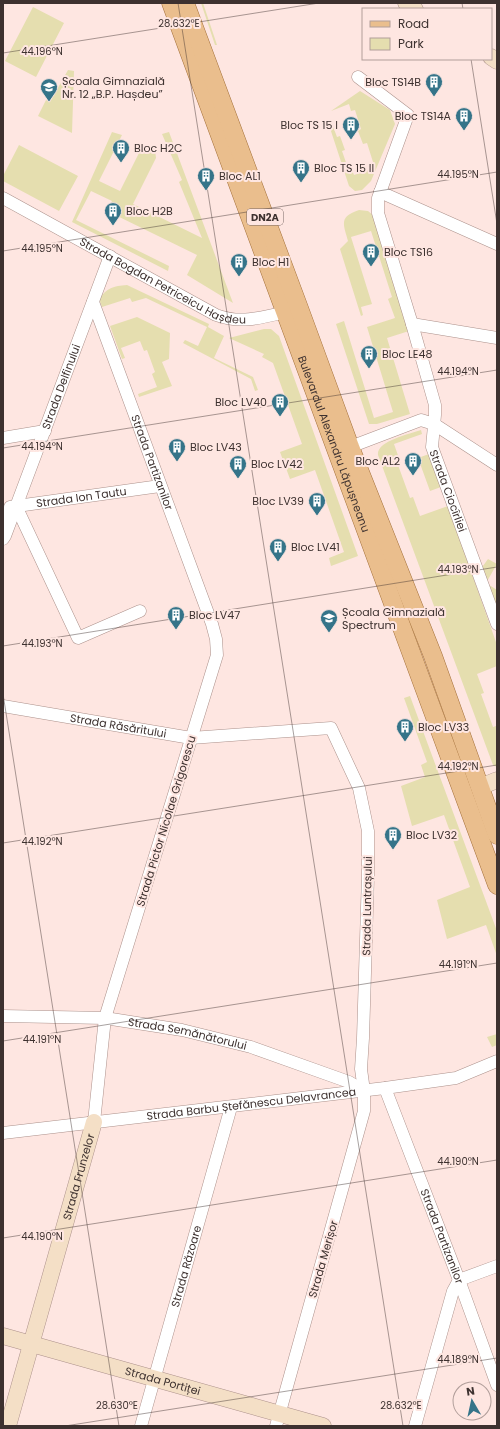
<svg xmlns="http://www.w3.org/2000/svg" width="500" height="1429" font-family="Poppins,sans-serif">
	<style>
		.green { fill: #e5deaf }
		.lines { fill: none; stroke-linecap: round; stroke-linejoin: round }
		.street-casing { stroke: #ac918b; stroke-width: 13 }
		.secondary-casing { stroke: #ac918b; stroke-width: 17 }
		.primary-casing { stroke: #a4713b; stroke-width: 19 }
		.street { stroke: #fff; stroke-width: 12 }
		.secondary { stroke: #f4dfc6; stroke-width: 16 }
		.primary { stroke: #eabe8d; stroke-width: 18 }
		.ticks { fill: none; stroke: #3d312f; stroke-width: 1; stroke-opacity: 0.45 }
		.labels { text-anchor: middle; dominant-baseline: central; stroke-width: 4; stroke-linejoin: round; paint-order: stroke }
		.shield { fill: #fee6e1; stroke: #776764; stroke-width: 1 }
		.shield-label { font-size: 10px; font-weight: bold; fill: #3d312f }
		.poi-label { font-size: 11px; fill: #3d312f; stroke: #fee6e1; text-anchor: start }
		.street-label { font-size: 11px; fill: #3d312f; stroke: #fee6e1 }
		.ticks-label { font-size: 10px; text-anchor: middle; fill: #3d312f; stroke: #fee6e1; stroke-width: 4; stroke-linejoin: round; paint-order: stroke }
	</style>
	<rect width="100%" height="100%" fill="#fee6e1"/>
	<path class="green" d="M201,3H203L217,45H215Z
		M33,7L64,23L36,77L5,61Z
		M68,70L74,71L72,133L38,116L46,100L50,102Z
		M360,91L390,110L395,124L371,181L362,190L355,191L349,186L328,122L331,121L337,137L340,136L345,150L342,151L349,171L352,170L354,175L372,169L370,164L373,162L367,143L363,144L358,131L361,129L355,110L351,111L349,104L331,111Z
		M112,132L122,135L99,181L120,191L143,145L155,150L156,158L133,204L202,238L179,182L182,180L162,134L169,132L233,303L187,275L197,255L107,211L112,201L91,191L76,220L169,266L168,271L72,222Z
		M19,145L78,176L59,211L3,181V176Z
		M359,210L368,211L374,216L409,331L387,338L410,414L377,424H369L336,324L344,321L374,418L393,412L367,327L395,318L388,299L392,297L371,231L351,237L372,304L361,307L363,315L361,316L340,249L348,241C343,223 339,217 359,210Z
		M127,285L209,324L208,327L224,336L214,358L253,377L258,390L255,391L251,379L183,343L185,340L198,346L207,327L146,298L132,302L130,298L102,307L99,299C107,288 113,286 127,285Z
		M137,317L170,333L169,359L162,362L172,386L139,397L138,394L157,387L152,374L155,372L147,350L144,351L140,341L121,348L125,358L122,359L110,326Z
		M264,329H271L279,336L358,556L331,566L329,558L344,552L315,470L290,479L280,452L302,444L273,363L262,357L264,354L229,338Z
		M421,430L422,434L394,444L401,464L398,465L410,498L413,497L420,516L448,506L497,645V666L477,674L484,693L481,694L493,727L496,726L497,729V767L493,765L378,455C376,441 410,434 421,430Z
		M429,454L441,487L430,491L418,458Z
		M488,559L497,564L486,583L497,590V611L480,570Z
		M410,696L497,931V956L486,925L447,939L437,900L470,887L444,815L412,826L401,786L425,777L421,765L427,762L404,698Z
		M497,1034V1045L492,1047L487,1037Z"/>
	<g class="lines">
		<g class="street-casing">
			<g id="street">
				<path id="s1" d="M358,77L408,115L378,198V213L412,324L435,405V415L432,447L497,624"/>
				<path d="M380,192L497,244"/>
				<path id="s2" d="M3,198L216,315C240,324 261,318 285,312"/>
				<path id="s3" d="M93,302L212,624L216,639L217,655L105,1018L94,1122"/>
				<path d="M412,324L497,338"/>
				<path d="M3,438L45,431"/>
				<path d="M350,447L421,420L434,424L497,465"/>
				<path id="s4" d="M10,507L160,486"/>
				<path d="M3,517L16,506L78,638L140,611"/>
				<path id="s5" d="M3,539L5,536L110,256"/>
				<path id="s6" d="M3,706L191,738L331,728L359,788L368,831V875L363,1038L361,1069L364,1091V1111L276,1426"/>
				<path id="s7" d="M3,1016L105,1018L182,1030L251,1047L349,1082L364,1091"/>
				<path id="s8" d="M385,1088L459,1280L497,1385"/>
				<path id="s9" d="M3,1133L385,1088L456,1078L497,1061"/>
				<path id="s10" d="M141,1426L231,1107"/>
				<path d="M415,1426L453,1291L459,1280L497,1266"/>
			</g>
		</g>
		<g class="secondary-casing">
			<g id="secondary">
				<path d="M406,3L415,9"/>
				<path d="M491,57L497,61"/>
				<path d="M480,787L497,780"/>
				<path id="s11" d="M3,1336L323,1426"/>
				<path id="s12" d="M8,1426L94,1122"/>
			</g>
		</g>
		<g class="primary-casing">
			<g id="primary">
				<path id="s13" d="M171,3L497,885"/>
				<path d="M185,3L299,308L350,447L433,656L497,835"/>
			</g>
		</g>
		<use href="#street" class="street"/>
		<use href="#secondary" class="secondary"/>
		<use href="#primary" class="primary"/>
	</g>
	<path class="ticks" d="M178,3L403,1426M462,3L463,9M3,53L319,3M471,59L497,224M3,251L497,172M3,448L497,370M3,646L497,567M3,694L119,1426M3,843L497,765M3,1041L497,963M3,1238L497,1160M65,1426L497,1358"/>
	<defs>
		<g id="building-pin" transform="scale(0.9)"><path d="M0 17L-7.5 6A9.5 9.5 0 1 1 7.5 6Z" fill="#357489" stroke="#fee6e1"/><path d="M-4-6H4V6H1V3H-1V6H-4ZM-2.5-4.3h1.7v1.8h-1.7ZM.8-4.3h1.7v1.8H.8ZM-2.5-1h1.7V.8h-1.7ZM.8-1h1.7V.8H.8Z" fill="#fff"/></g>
		<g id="school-pin" transform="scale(0.9)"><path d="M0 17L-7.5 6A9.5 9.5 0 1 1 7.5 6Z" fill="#357489" stroke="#fee6e1"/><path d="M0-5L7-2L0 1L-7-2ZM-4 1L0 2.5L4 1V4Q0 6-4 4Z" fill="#fff"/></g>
	</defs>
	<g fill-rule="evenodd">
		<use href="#building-pin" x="434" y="82"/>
		<use href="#school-pin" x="49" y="87"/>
		<use href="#building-pin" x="464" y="116"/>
		<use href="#building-pin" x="351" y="125"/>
		<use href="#building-pin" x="121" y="148"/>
		<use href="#building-pin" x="301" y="168"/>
		<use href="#building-pin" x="206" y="176"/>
		<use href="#building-pin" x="113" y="211"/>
		<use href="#building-pin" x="371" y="252"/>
		<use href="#building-pin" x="239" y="262"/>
		<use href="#building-pin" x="369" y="354"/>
		<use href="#building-pin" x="280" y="402"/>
		<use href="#building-pin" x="177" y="447"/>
		<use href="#building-pin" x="413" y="461"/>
		<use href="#building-pin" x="238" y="464"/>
		<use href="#building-pin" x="317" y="501"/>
		<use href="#building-pin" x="278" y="547"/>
		<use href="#building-pin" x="176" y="615"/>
		<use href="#school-pin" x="329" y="618"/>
		<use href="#building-pin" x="405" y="727"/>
		<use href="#building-pin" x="393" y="835"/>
	</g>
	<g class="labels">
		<rect class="shield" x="247" y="209" width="36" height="16" rx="3"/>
		<g class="shield-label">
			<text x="265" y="217">DN2A</text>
		</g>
		<g class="poi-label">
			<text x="62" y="81">Școala Gimnazială<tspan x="62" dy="13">Nr. 12 „B.P. Hașdeu”</tspan></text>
			<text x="421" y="82" text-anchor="end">Bloc TS14B</text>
			<text x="451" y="116" text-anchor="end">Bloc TS14A</text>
			<text x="338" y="125" text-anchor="end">Bloc TS 15 I</text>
			<text x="134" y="148">Bloc H2C</text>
			<text x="314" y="168">Bloc TS 15 II</text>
			<text x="219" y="176">Bloc AL1</text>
			<text x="126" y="211">Bloc H2B</text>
			<text x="384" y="252">Bloc TS16</text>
			<text x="252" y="262">Bloc H1</text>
			<text x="382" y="354">Bloc LE48</text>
			<text x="267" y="402" text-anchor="end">Bloc LV40</text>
			<text x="190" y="447">Bloc LV43</text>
			<text x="400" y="461" text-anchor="end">Bloc AL2</text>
			<text x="251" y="464">Bloc LV42</text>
			<text x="304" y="501" text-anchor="end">Bloc LV39</text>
			<text x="291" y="547">Bloc LV41</text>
			<text x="342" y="612">Școala Gimnazială<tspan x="342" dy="13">Spectrum</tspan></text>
			<text x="189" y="615">Bloc LV47</text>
			<text x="418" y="727">Bloc LV33</text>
			<text x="406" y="835">Bloc LV32</text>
		</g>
		<g class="street-label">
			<text stroke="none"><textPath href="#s2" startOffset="181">Strada Bogdan Petriceicu Hașdeu</textPath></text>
			<text stroke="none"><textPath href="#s5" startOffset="163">Strada Delfinului</textPath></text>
			<text stroke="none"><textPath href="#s13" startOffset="470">Bulevardul Alexandru Lăpușneanu</textPath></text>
			<text stroke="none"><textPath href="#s3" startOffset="171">Strada Partizanilor</textPath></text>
			<text stroke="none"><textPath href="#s1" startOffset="455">Strada Ciocîrliei</textPath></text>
			<text stroke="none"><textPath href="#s4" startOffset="72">Strada Ion Tautu</textPath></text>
			<text stroke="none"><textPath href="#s6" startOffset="117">Strada Răsăritului</textPath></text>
			<text transform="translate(166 821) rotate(-73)">Strada Pictor Nicolae Grigorescu</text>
			<text transform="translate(367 906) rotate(-89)">Strada Luntrașului</text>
			<text stroke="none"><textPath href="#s7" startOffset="186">Strada Semănătorului</textPath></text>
			<text stroke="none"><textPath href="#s9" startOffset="250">Strada Barbu Ștefănescu Delavrancea</textPath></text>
			<text stroke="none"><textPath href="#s12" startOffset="259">Strada Frunzelor</textPath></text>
			<text stroke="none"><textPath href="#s8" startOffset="159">Strada Partizanilor</textPath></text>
			<text transform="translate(323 1259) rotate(-74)">Strada Merișor</text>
			<text stroke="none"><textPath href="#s10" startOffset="166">Strada Răzoare</textPath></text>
			<text stroke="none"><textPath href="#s11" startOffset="166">Strada Portiței</textPath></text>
		</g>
	</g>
	<g class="ticks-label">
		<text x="179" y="27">28.632°E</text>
		<text x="42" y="55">44.196°N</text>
		<text x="458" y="178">44.195°N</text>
		<text x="42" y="252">44.195°N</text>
		<text x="458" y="375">44.194°N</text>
		<text x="42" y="450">44.194°N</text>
		<text x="458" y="573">44.193°N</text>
		<text x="42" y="647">44.193°N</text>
		<text x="458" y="770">44.192°N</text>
		<text x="42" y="845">44.192°N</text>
		<text x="458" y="968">44.191°N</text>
		<text x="42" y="1043">44.191°N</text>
		<text x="458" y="1165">44.190°N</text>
		<text x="42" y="1240">44.190°N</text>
		<text x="458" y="1363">44.189°N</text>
		<text x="117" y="1409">28.630°E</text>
		<text x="401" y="1409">28.632°E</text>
	</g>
	<rect width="500" height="1429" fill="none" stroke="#3d312f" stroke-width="8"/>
	<rect x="362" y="8" width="130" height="52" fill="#fee6e1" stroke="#b19e9a"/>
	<rect x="370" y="21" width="20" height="6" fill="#eabe8d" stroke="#b19e9a"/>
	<text x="398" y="28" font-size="12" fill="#3d312f">Road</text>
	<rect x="370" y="38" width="20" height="12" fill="#e5deaf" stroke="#b19e9a"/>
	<text x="398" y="48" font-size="12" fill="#3d312f">Park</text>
	<g transform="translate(472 1401) rotate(351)"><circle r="19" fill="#fee6e1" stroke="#b19e9a"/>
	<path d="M0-3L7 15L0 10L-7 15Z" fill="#357489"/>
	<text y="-6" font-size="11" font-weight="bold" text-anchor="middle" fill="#3d312f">N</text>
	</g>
</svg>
